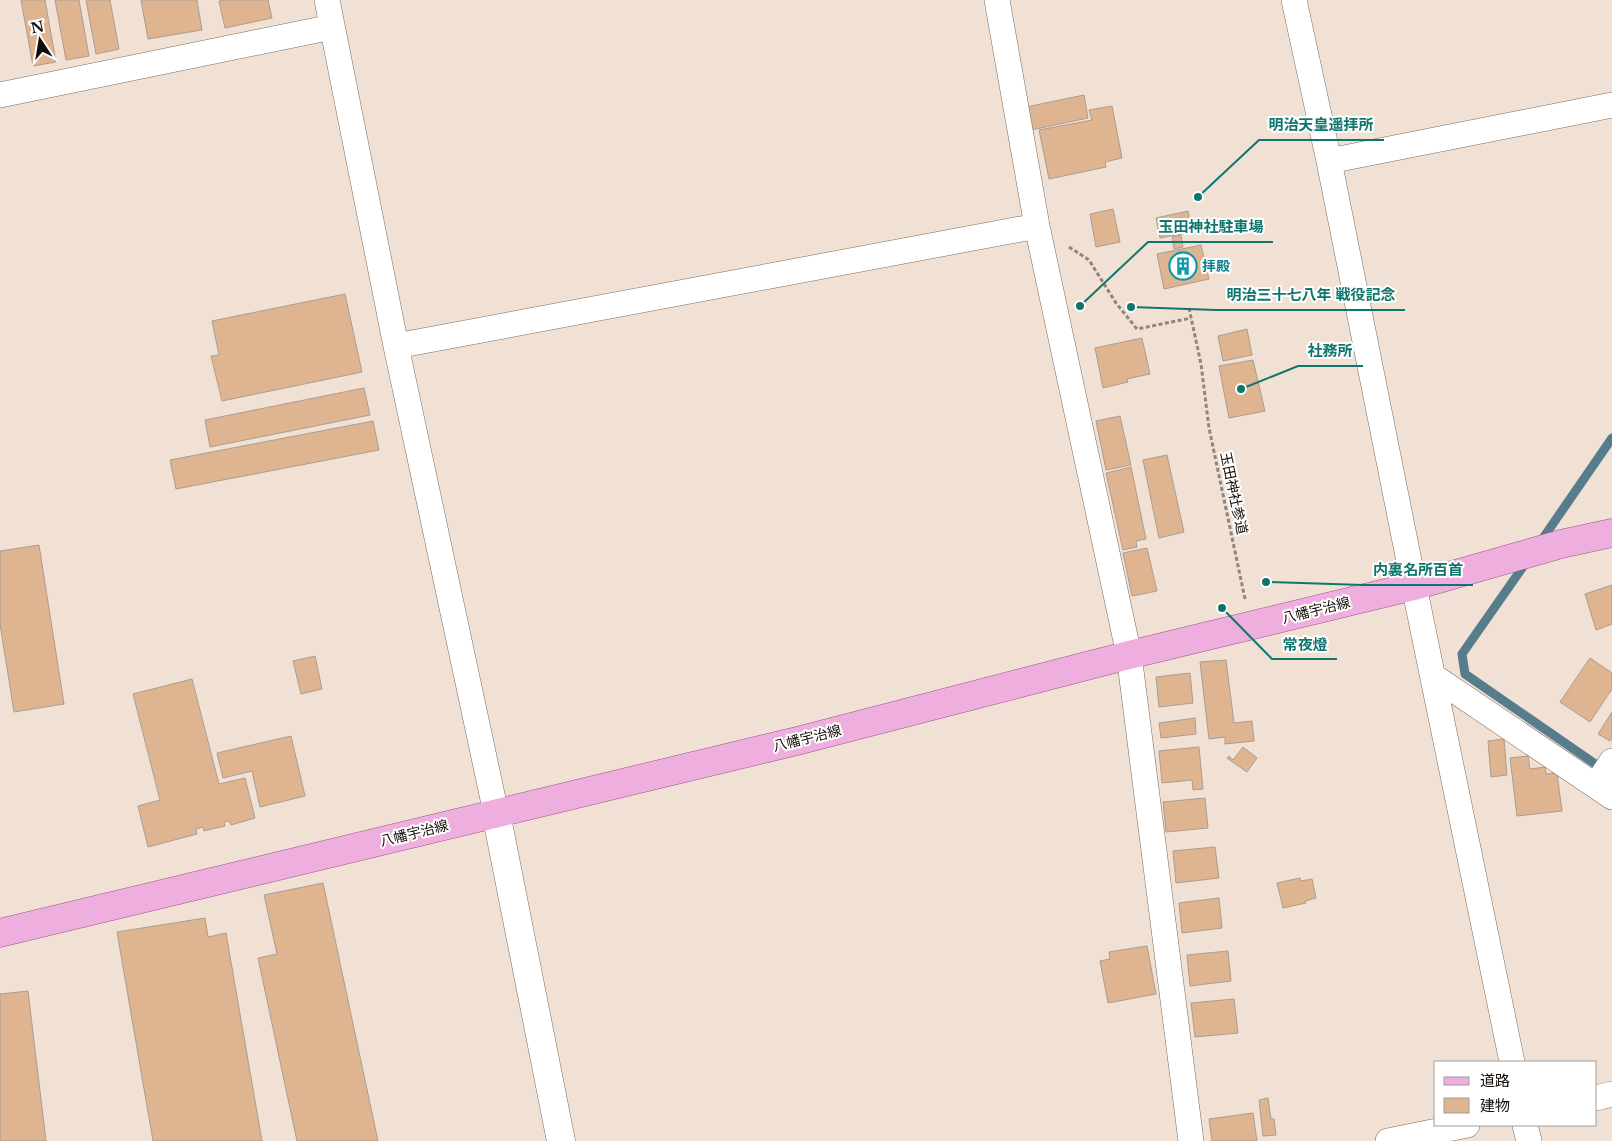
<svg xmlns="http://www.w3.org/2000/svg" width="1612" height="1141" font-family="'Libre Baskerville','Noto Sans JP',serif">
	<style>
		.lines { fill: none; stroke-linecap: round; stroke-linejoin: round }
		.stream { stroke: #577d8d; stroke-width: 9 }
		.building { fill: #deb491; stroke: #ab9d91 }
		.minor-casing { stroke: #796b60; stroke-width: 26 }
		.tertiary-casing { stroke: #796b60; stroke-width: 29 }
		.primary-casing { stroke: #9a5285; stroke-width: 29 }
		.path { stroke: #90857c; stroke-width: 3; stroke-dasharray: 4 2.5; stroke-linecap: butt }
		.minor { stroke: #fff; stroke-width: 25 }
		.tertiary { stroke: #fff; stroke-width: 28 }
		.primary { stroke: #eeaede; stroke-width: 28 }
		.labels { text-anchor: middle; dominant-baseline: central; stroke-width: 4; stroke-linejoin: round; paint-order: stroke }
		.culture-label { font-size: 14px; font-weight: bold; fill: #0d838f; stroke: #fff; text-anchor: start }
		.street-label { font-size: 14px; fill: #110c08; stroke: #fff }
		.leader { fill: none; stroke: #0f766e; stroke-width: 2 }
		.callout-dot { fill: #0f766e; stroke: #fff; stroke-width: 2 }
		.callout-label { font-size: 15px; text-anchor: middle; font-weight: bold; fill: #0f766e; stroke: #fff; stroke-width: 4; stroke-linejoin: round; paint-order: stroke }
	</style>
	<rect width="100%" height="100%" fill="#f1e1d4"/>
	<g class="lines">
		<path class="stream" d="M1539,544L1612,438
			M1527,561L1462,654L1465,674L1604,770"/>
	</g>
	<path class="building" d="M21,0H45L56,62L33,66Z
		M55,0H79L89,56L66,60Z
		M86,0H110L119,49L96,54Z
		M141,0H197L202,30L148,39Z
		M225,0H268L272,18L225,28L219,1Z
		M1084,95L1088,118L1031,130L1026,107Z
		M1112,106L1122,158L1105,162L1106,167L1049,179L1039,130L1092,120L1089,110Z
		M1113,209L1120,242L1096,247L1090,214Z
		M1188,211L1192,232L1160,238L1156,218Z
		M1181,235L1183,247L1174,249L1172,237Z
		M1201,245L1209,279L1164,289L1157,254Z
		M345,294L362,372L222,401L211,356L219,355L212,321Z
		M1247,329L1252,355L1223,361L1218,336Z
		M1142,338L1150,374L1127,379L1128,382L1103,388L1095,348Z
		M1253,360L1265,411L1229,418L1219,366Z
		M364,388L370,415L210,447L205,420Z
		M1120,416L1131,465L1106,470L1096,421Z
		M373,421L379,450L176,489L170,460Z
		M1167,455L1184,532L1159,538L1143,460Z
		M1131,467L1146,539L1136,541L1137,547L1123,550L1106,473Z
		M39,545L64,704L14,712L0,624V551Z
		M1147,548L1157,591L1132,596L1123,553Z
		M1612,585V624L1596,630L1585,594Z
		M315,656L322,689L301,694L293,661Z
		M1590,658L1612,673V689L1590,722L1560,702Z
		M1226,660L1234,723L1252,721L1254,741L1225,744V737L1209,739L1200,662Z
		M1190,673L1193,703L1159,707L1156,677Z
		M192,679L219,784L245,778L255,818L231,825L229,821L224,822L225,826L204,831L203,827L196,829L197,834L148,847L138,806L160,800L133,694Z
		M1612,712V738L1610,741L1598,734Z
		M1195,718L1196,734L1161,738L1159,723Z
		M291,736L305,796L260,807L252,771L223,778L217,753Z
		M1504,739L1507,775L1491,777L1488,741Z
		M1199,747L1203,789L1193,790L1192,780L1162,783L1159,751Z
		M1243,747L1257,758L1247,772L1227,758L1229,756L1233,760Z
		M1528,756L1530,769L1545,767L1546,774L1557,773L1562,811L1517,816L1510,758Z
		M1205,798L1208,828L1166,832L1163,802Z
		M1215,847L1219,878L1176,883L1173,851Z
		M1300,878L1301,881L1312,879L1316,898L1305,901L1306,903L1283,908L1277,883Z
		M323,883L378,1141H297L258,958L277,954L264,895Z
		M1219,898L1222,928L1182,933L1179,903Z
		M205,918L208,937L226,933L262,1141H153L117,932Z
		M1147,946L1156,994L1108,1003L1100,961L1110,959L1109,952Z
		M1228,951L1231,981L1190,986L1187,955Z
		M28,991L46,1141H0V994Z
		M1234,999L1238,1033L1195,1037L1191,1003Z
		M1268,1098L1271,1119H1274L1276,1135L1263,1136L1259,1100Z
		M1253,1113L1257,1141H1212L1209,1119Z"/>
	<g class="lines">
		<g class="minor-casing">
			<path id="minor" d="M327,0L396,346L496,813
				M997,0L1037,226L1129,655L1191,1141
				M1294,0L1329,161L1414,586L1512,1062
				M0,95L332,27
				M1329,161L1612,105
				M396,346L1037,226
				M1433,676L1612,797
				M1596,785L1612,761
				M1596,1098L1612,1094
				M1525,1125L1529,1141
				M1388,1141L1467,1125"/>
		</g>
		<g class="tertiary-casing">
			<path id="tertiary" d="M496,813L561,1141"/>
		</g>
		<g class="primary-casing">
			<path id="primary" d="M0,933L797,741L1129,655L1414,586L1561,544L1612,533"/>
		</g>
		<path class="path" d="M1069,247L1089,260L1116,303L1137,329L1191,318
			M1189,308L1201,364L1209,428L1245,599"/>
		<use href="#minor" class="minor"/>
		<use href="#tertiary" class="tertiary"/>
		<use href="#primary" class="primary"/>
	</g>
	<defs>
		<g id="building-ring" transform="scale(1.4375)"><circle r="9.5" fill="#fff" stroke="#0f9aa8" stroke-width="1.5"/><path d="M-4-6H4V6H1V3H-1V6H-4ZM-2.5-4.3h1.7v1.8h-1.7ZM.8-4.3h1.7v1.8H.8ZM-2.5-1h1.7V.8h-1.7ZM.8-1h1.7V.8H.8Z" fill="#0f9aa8"/></g>
	</defs>
	<g fill-rule="evenodd">
		<use href="#building-ring" x="1183" y="266"/>
	</g>
	<g class="labels">
		<g class="culture-label">
			<text x="1202" y="266">拝殿</text>
		</g>
		<g class="street-label">
			<text transform="translate(1234 493) rotate(78)">玉田神社参道</text>
			<text transform="translate(1316 610) rotate(-14)">八幡宇治線</text>
			<text transform="translate(807 738) rotate(-14)">八幡宇治線</text>
			<text transform="translate(414 833) rotate(-14)">八幡宇治線</text>
		</g>
	</g>
	<path class="leader" d="M1198 197L1259 140H1384M1080 306L1148 242H1273M1131 307L1216 310H1405M1241 389L1298 366H1363M1266 582L1363 585H1473M1222 608L1272 659H1337"/>
	<g class="callout-dot">
		<circle cx="1198" cy="197" r="5"/>
		<circle cx="1080" cy="306" r="5"/>
		<circle cx="1131" cy="307" r="5"/>
		<circle cx="1241" cy="389" r="5"/>
		<circle cx="1266" cy="582" r="5"/>
		<circle cx="1222" cy="608" r="5"/>
	</g>
	<g class="callout-label">
		<text x="1321" y="130">明治天皇遥拝所</text>
		<text x="1211" y="232">玉田神社駐車場</text>
		<text x="1311" y="300">明治三十七八年 戦役記念</text>
		<text x="1330" y="356">社務所</text>
		<text x="1418" y="575">内裏名所百首</text>
		<text x="1305" y="650">常夜燈</text>
	</g>
	<rect x="1434" y="1061" width="162" height="65" fill="#ffffff" stroke="#a09e9c"/>
	<rect x="1444" y="1077" width="25" height="8" fill="#eeaede" stroke="#a09e9c"/>
	<text x="1480" y="1086" font-size="15" fill="#110c08">道路</text>
	<rect x="1444" y="1098" width="25" height="15" fill="#deb491" stroke="#a09e9c"/>
	<text x="1480" y="1111" font-size="15" fill="#110c08">建物</text>
	<g transform="translate(40 40) rotate(348)" stroke="#ffffff" stroke-width="4" paint-order="stroke">
	<path d="M0-4L9 19L0 12L-9 19Z" fill="#110c08"/>
	<text y="-8" font-size="14" font-weight="bold" text-anchor="middle" fill="#110c08">N</text>
	</g>
</svg>
